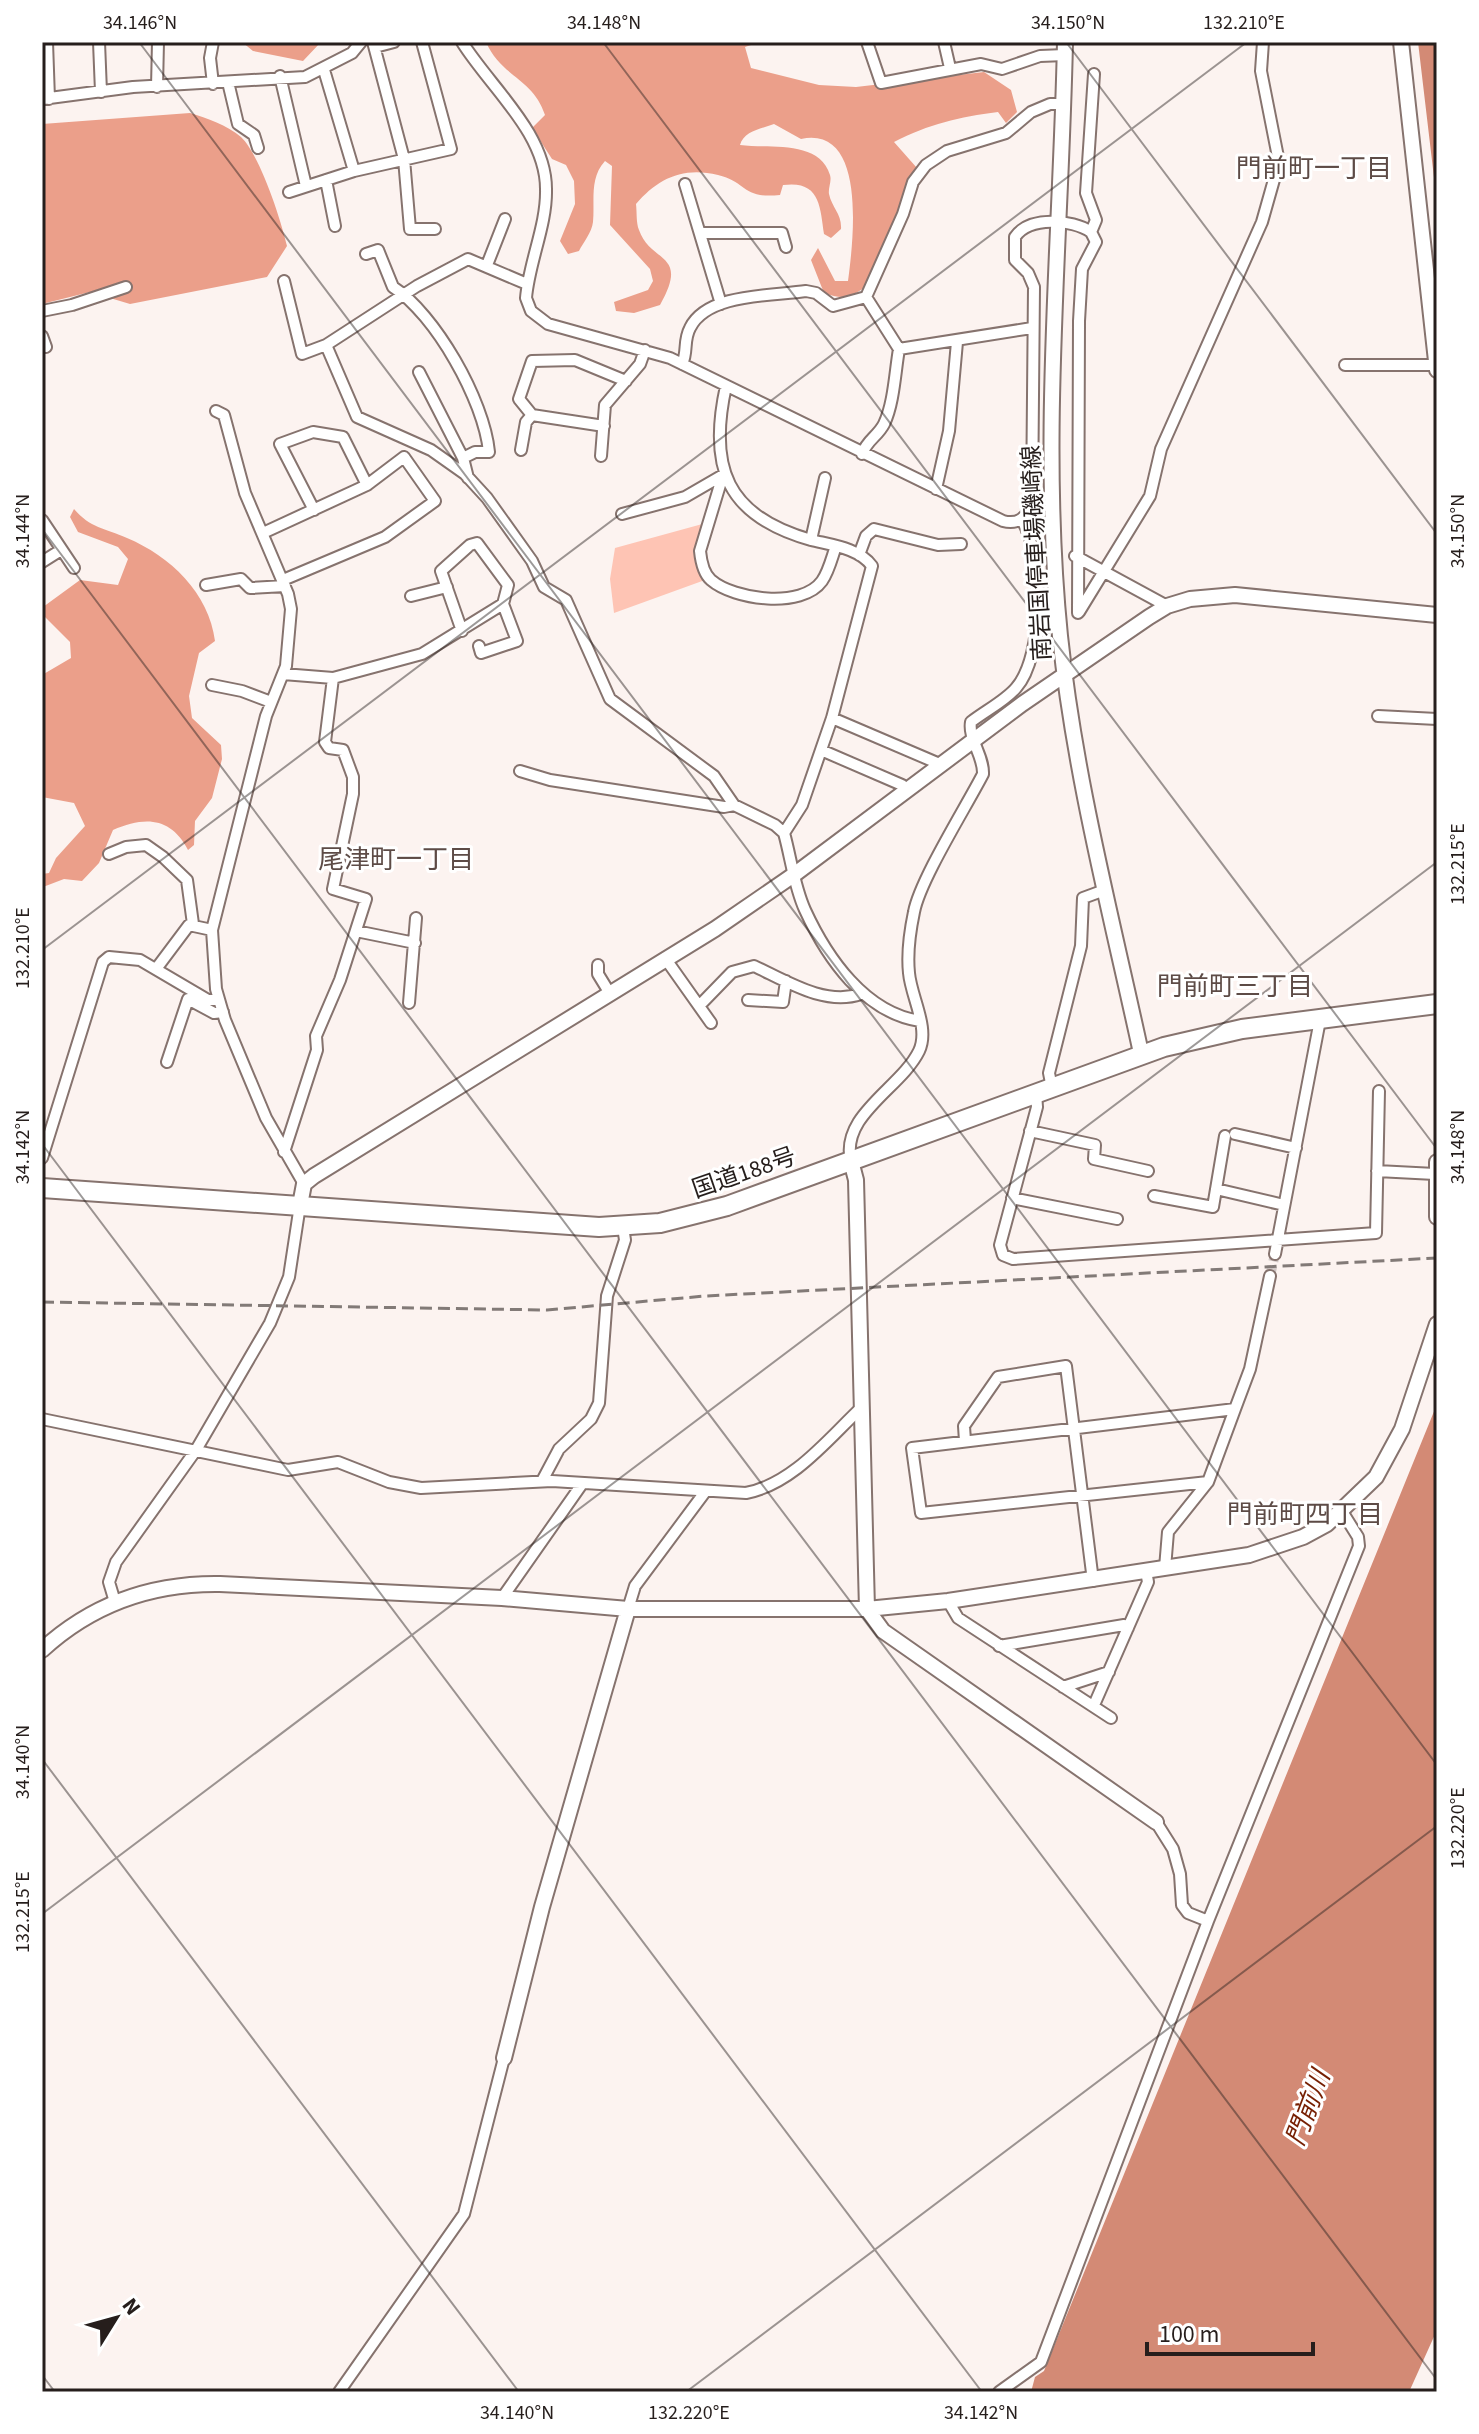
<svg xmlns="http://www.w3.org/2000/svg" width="1479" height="2434" font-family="'Source Sans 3','Noto Sans JP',sans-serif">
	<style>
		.green { fill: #fec4b4 }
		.forest { fill: #eb9f8a }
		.water { fill: #d38a75 }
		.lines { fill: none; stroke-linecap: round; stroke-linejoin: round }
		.street-tunnel { stroke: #d1c8c6; stroke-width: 10; stroke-dasharray: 10 5; stroke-linecap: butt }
		.street-casing { stroke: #86736e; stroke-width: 14 }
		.secondary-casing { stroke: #86736e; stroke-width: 18 }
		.highway-casing { stroke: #86736e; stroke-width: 22 }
		.street { stroke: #fff; stroke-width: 10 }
		.secondary { stroke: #fff; stroke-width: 14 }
		.highway { stroke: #fff; stroke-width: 18 }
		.rail { stroke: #827a77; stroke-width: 3; stroke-dasharray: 12 6; stroke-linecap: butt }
		.ticks { fill: none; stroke: #261e1c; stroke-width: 2; stroke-opacity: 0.45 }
		.labels { text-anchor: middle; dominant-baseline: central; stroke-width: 6; stroke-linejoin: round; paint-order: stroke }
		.street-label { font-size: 24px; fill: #261e1c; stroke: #fff }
		.neighbourhood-label { font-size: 26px; fill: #5d4b46; stroke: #fff }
		.water-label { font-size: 26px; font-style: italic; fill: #761f02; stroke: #fff }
		.neatline { fill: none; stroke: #261e1c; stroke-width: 3 }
		.ticks-label { font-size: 20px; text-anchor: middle; fill: #261e1c }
	</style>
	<rect width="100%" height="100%" fill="#fcf3f0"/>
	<path class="green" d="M706,523C698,545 693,559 705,580L614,613L610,579L615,548Z"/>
	<path class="forest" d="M242,42H321L303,61L253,51Z
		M486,42H760L745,47L751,68L819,85L856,87L984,72L1011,90L1017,112L1006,123L998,112C959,117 929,124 894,142L917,168L865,287C849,299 842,299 824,293L811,260L818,248L835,281H848C853,243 868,125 801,139L774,124C761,129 744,131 740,145C768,149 819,139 830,175C832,181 828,188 829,194C832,208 842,214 841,229L831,238L824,234C820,206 820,180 783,185L780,195C741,199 748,182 718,175C683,166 657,179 636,204C637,212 636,223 639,230C651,264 690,252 660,305L634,313L616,311L614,302L648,290L653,281L650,269L610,225L612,166L605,161C589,178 595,202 593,222C592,232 583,243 579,251L568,254L560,241L575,204L574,181L566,165L552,159L532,128L545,115C533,78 501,77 486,42Z
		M190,113C207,118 227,125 241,137C260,155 281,220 287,246L267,277L130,304L90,292L42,304V124Z
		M74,509C90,528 105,528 127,538C170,556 209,593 215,641L199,653L189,696L192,718L221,745L222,759L212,798L195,821L194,845L188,850C171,817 145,816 113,830L99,863L82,881L64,879L43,887L42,874L49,873L56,858L85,826L74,803L42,797V675L71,658L70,642L42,614L43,607L80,580L118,585L128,559L118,547L78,532L70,517Z"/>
	<path class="water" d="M1418,42H1437V203Z
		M1437,1404V2330L1409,2392H1031L1035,2377L1044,2371Z"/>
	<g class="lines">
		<path class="street-tunnel" d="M1270,1276L1275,1254"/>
		<g class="street-casing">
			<path id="street" d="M47,42L49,99
				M99,42L101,92
				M373,42L404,159L410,229H435
				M462,42C490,87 546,133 546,189C547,225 529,262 526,298L531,311L548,324L670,358L1003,521C1018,525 1026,518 1032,504L1034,287L1028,273L1015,260V237C1029,216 1072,219 1091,232L1096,242L1082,269L1079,321L1078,613
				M867,42L881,83L981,64L1002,69L1040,56L1065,55
				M944,42L950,68
				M375,47L394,42
				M324,70L354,171
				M280,76L306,186
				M228,82L238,124L254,135L258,148
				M213,84L210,58L213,42
				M157,87L158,42
				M42,99L133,87L305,77L352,53L361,42
				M326,180L335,226
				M685,184L721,304
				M289,192L354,171L451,149L422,42
				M1091,232L1096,220L1086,193L1094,74
				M702,233H782L786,247
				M366,254L378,250L393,287C435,314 484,400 489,452H475L463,458
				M487,265L505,219
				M284,281L302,354L326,345L417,286L468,259L527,284
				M866,297L903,214L913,182L926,165L947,151L1006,133L1031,112L1050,104H1063
				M42,311L72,305L126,287
				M42,336L46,347
				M326,345L357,417L431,450L465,474L487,498L532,561L544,587L566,600L610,699L714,776L734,805L775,825L784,833C791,858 794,886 805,910C827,958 865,1013 920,1021
				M899,349L1032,328
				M682,364C688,352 683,341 690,328C707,293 772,296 806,291L816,293L833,306L866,297L899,349C895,372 894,403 884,424C878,436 867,440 862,454
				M1345,365H1436
				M419,372L463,458L468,478
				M726,386C708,467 726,516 811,540C831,545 859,548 872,566L832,718L802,805L784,833
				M216,411L224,415L245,493L288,594L291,609L286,666L266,716L212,930L216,989L225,1020L266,1118L304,1184
				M604,426L532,415L519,399L532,361L575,360L626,381
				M521,450L526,422L532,415
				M601,456L605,405L640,364L645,350
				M936,489L949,431L957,342
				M314,510L280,444L313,432L343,437L367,485
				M622,514L685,497L723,475L700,551C701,561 703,573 711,580C734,600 802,609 822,581C829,571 832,557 836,546
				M42,520L74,568
				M263,533L367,485L404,457L435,501L385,537L283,580
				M811,540L825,478
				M859,555L866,536L874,529L938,545L961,544
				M1075,556L1167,606
				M42,562L61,550
				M206,585L241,579L250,588L285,586
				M411,596L447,587
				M1079,612L1150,496L1161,449L1262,222L1279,162L1261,71L1263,42
				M462,631L441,571L470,545L477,543L508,585L503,604
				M283,674L333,678L422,654L503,604L517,641L481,653L479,646
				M212,685L242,691L271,702
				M1378,716L1437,719
				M832,718L942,765
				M821,750L902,785L907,791
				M520,771L550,780L724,807L734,805
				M109,854L126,847L146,845L163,857L187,880L193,924
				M356,931L415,943
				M665,958L711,1023
				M598,965V974L609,992
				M156,969L189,925L212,930
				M748,1000L783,1002L786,981
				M409,1003L416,918
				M699,1006L732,972L754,966C788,982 825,1006 861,994
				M167,1062L188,999L214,1013L223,1012
				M1052,1088L1049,1073L1081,946L1083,898L1102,891
				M1036,1094L1037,1107L1000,1245L1003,1255L1013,1259L1376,1233L1379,1091
				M1030,1131L1095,1145L1094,1159L1148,1171
				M1235,1134L1296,1148
				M284,1152L317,1050L316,1036L340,980L366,899L333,889L353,794V777L343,750L329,748L325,742L333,678
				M42,1158L103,962L109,957L140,960L208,1000H219
				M851,1161C840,1115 901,1088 919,1051C930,1028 911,997 909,973C907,954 910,931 914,912C920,880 966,807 983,774C984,756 968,739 971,722C985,711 1005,701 1016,688C1045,655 1043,555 1022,520
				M1377,1171L1435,1174
				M1216,1189L1284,1205
				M1154,1196L1213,1207L1225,1136
				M1012,1198L1117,1219
				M1275,1254L1320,1020
				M42,1419L288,1470L338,1462L389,1482L421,1488L552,1481L746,1493C793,1484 828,1439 861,1408
				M965,1441L964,1426L998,1377L1066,1366L1093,1581
				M542,1481L559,1449L591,1419L599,1403L607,1296L625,1240L623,1227
				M1208,1482L921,1513L912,1448L1235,1409
				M1165,1568L1168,1532L1208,1482L1235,1409L1250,1369L1270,1276
				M502,1598L582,1484
				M948,1601L958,1618L1111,1718
				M115,1602L109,1582L116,1562L196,1450L270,1323L289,1277L300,1205
				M628,1609L635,1586L705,1492
				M999,1646L1124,1625L1128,1628
				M1063,1687L1109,1672
				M1094,1705L1148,1582L1146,1571
				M1156,1822L1173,1849L1180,1874L1182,1905L1188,1913L1208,1921
				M339,2392L464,2214L504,2058
				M999,2392L1041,2362L1208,1921L1359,1546L1358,1537L1343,1513"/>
		</g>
		<g class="secondary-casing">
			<path id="secondary" d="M1065,42C1061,240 1040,439 1060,636C1075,778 1111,914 1141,1053
				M1401,42L1437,370
				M851,1161L856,1180L867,1609L883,1631L1156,1822
				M1437,1162V1217
				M300,1205L304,1184L314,1176L715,929L795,874L1022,704L1149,617L1167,606L1190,599L1235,595L1437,615
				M42,1650C92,1604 153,1583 220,1584L502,1598L628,1609H867L948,1601L1249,1555L1303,1537L1327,1524L1376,1477L1402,1429L1437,1324
				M504,2058L542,1907L628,1609"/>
		</g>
		<g class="highway-casing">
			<path id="highway" d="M42,1188L599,1227L660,1223L727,1206L1164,1047L1242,1029L1437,1004"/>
		</g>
		<use href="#street" class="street"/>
		<use href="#secondary" class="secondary"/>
		<use href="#highway" class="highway"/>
		<path class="rail" d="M42,1302L547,1310L705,1296L1437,1258"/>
	</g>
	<path class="ticks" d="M139,42L1437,1765M603,42L1437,1149M1066,42L1437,534M42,529L1437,2380M42,950L1247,42M42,1144L982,2392M42,1759L519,2392M42,1914L1437,862M42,2375L55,2392M686,2392L1437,1826"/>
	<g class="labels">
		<g class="street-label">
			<text transform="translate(1037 553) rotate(-93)">南岩国停車場磯崎線</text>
			<text transform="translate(744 1173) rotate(-19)">国道188号</text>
		</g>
		<g class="neighbourhood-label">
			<text x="1314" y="168">門前町一丁目</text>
			<text x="396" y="859">尾津町一丁目</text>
			<text x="1235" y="986">門前町三丁目</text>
			<text x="1305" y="1514">門前町四丁目</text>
		</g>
		<g class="water-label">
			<text transform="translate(1308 2108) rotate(-69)">門前川</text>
		</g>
	</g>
	<rect width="1479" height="2434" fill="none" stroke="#ffffff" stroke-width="88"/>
	<g transform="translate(116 2318) rotate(53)" stroke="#ffffff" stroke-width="6" paint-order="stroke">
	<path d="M0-6L14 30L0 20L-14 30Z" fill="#261e1c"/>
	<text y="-12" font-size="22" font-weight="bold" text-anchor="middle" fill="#261e1c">N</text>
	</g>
	<path d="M1147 2342v12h166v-12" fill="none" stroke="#261e1c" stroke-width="4"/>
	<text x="1159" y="2342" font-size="24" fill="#261e1c" stroke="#ffffff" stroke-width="6" paint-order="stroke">100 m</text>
	<rect x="44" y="44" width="1391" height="2346" class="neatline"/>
	<g class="ticks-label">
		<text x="140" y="29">34.146°N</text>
		<text x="604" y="29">34.148°N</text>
		<text x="1068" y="29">34.150°N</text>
		<text x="1244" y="29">132.210°E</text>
		<text transform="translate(1457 531) rotate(-90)" y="7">34.150°N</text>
		<text transform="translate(22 531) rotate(-90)" y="7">34.144°N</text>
		<text transform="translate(1457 864) rotate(-90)" y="7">132.215°E</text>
		<text transform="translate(22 948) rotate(-90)" y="7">132.210°E</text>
		<text transform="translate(1457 1147) rotate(-90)" y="7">34.148°N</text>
		<text transform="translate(22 1147) rotate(-90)" y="7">34.142°N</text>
		<text transform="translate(22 1762) rotate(-90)" y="7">34.140°N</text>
		<text transform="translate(1457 1828) rotate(-90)" y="7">132.220°E</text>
		<text transform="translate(22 1912) rotate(-90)" y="7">132.215°E</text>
		<text x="517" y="2419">34.140°N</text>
		<text x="689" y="2419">132.220°E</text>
		<text x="981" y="2419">34.142°N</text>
	</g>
</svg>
